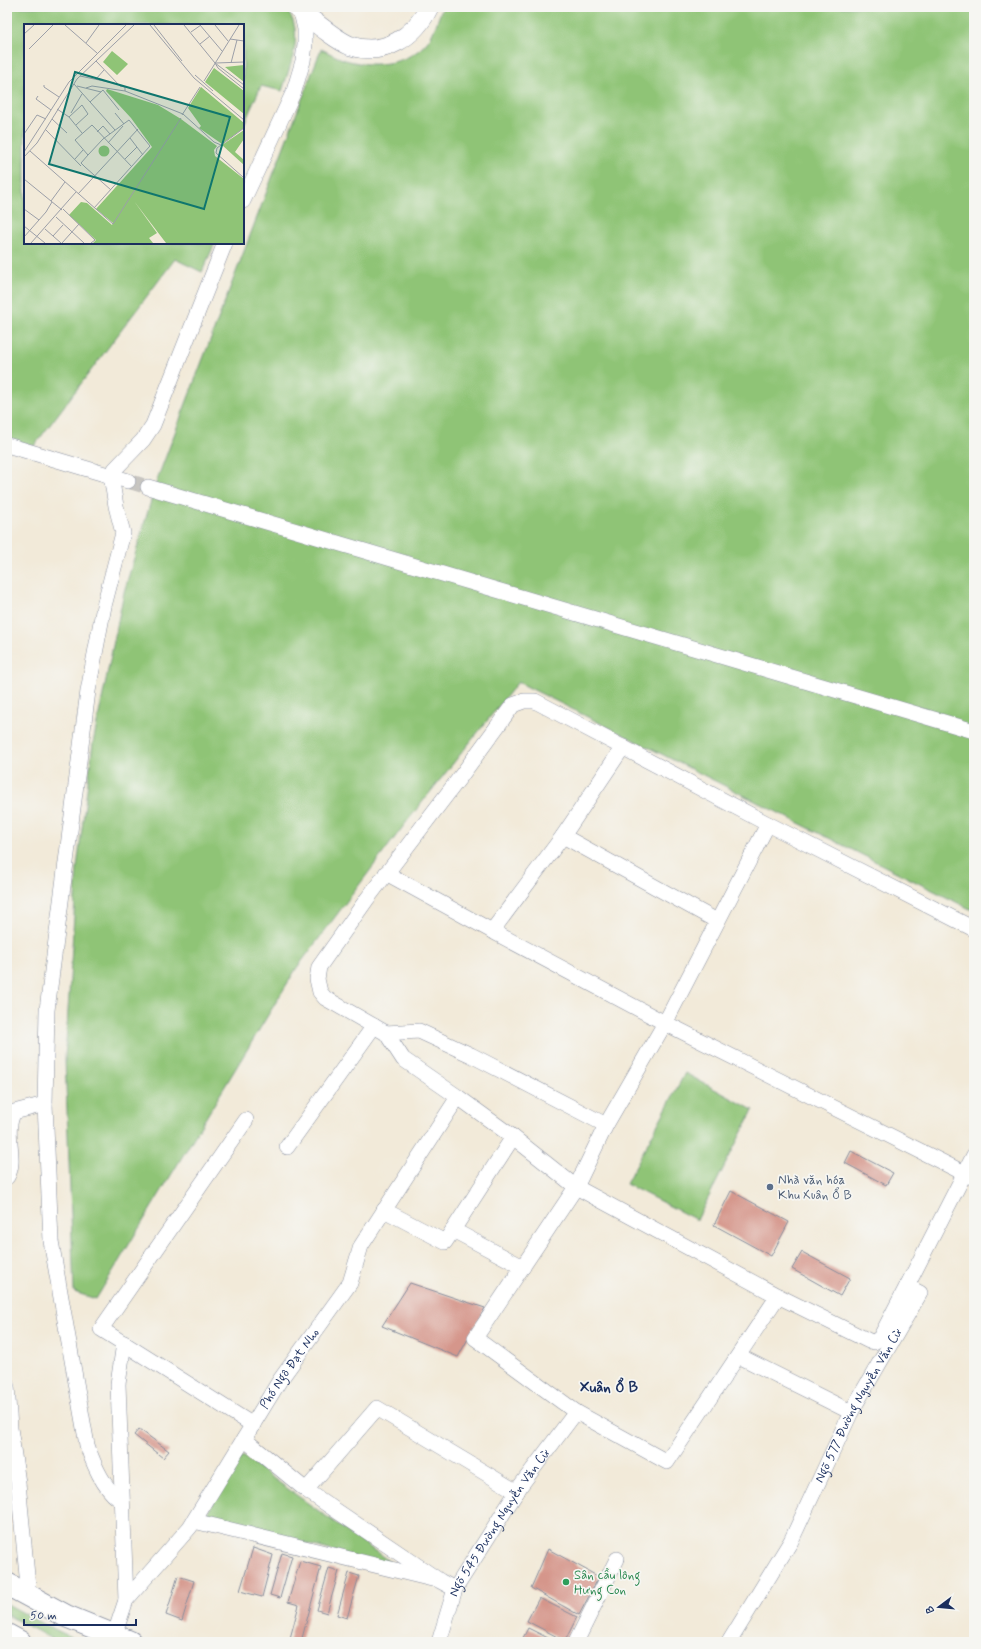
<svg xmlns="http://www.w3.org/2000/svg" width="981" height="1649" font-family="Mynerve,sans-serif">
	<style>
		.green { fill: #8fc476; stroke: #557a6a }
		.building { fill: #d5968b }
		.lines { fill: none; stroke-linecap: round; stroke-linejoin: round }
		.minor-tunnel { stroke: #c7c5c0; stroke-width: 15; stroke-dasharray: 15 8; stroke-linecap: butt }
		.minor-casing { stroke: #868c9c; stroke-width: 16 }
		.tertiary-casing { stroke: #868c9c; stroke-width: 20 }
		.primary-casing { stroke: #868c9c; stroke-width: 24 }
		.minor { stroke: #fff; stroke-width: 15 }
		.tertiary { stroke: #fff; stroke-width: 19 }
		.primary { stroke: #fff; stroke-width: 22 }
		.service-dot { fill: #5c6f8a; stroke: #f6f6f2; stroke-width: 1.5 }
		.leisure-dot { fill: #2e9e5b; stroke: #f6f6f2; stroke-width: 1.5 }
		.labels { text-anchor: middle; dominant-baseline: central; stroke-width: 3.5; stroke-linejoin: round; paint-order: stroke }
		.service-label { font-size: 13px; fill: #4e5e75; stroke: #f6f6f2; text-anchor: start }
		.street-label { font-size: 13px; fill: #1b2f5e; stroke: #f6f6f2 }
		.leisure-label { font-size: 13px; fill: #27864d; stroke: #f6f6f2; text-anchor: start }
		.quarter-label { font-size: 15px; font-weight: bold; fill: #1b2f5e; stroke: #f6f6f2 }
		.inset-road { fill: none; stroke: #9c9fa8; stroke-width: 1 }
		.view { fill: #0f766e; fill-opacity: 0.15; stroke: #0f766e; stroke-width: 2 }
		.inset-edge { fill: none; stroke: #1b2f5e; stroke-width: 2 }
	</style>
	<rect width="100%" height="100%" fill="#f6f6f2"/>
	<filter id="ink" filterUnits="userSpaceOnUse"><feTurbulence type="fractalNoise" baseFrequency=".025" numOctaves="2"/><feDisplacementMap in="SourceGraphic" scale="8" xChannelSelector="R" yChannelSelector="G"/><feConvolveMatrix kernelMatrix="1 2 1 2 8 2 1 2 1" color-interpolation-filters="sRGB"/></filter>
	<filter id="wash" filterUnits="userSpaceOnUse"><feTurbulence type="fractalNoise" baseFrequency=".012" numOctaves="4" result="noise"/><feDisplacementMap in="SourceGraphic" scale="16" xChannelSelector="R" yChannelSelector="G"/><feGaussianBlur stdDeviation="0.9" result="paint"/><feColorMatrix in="noise" values="0 0 0 0 0 0 0 0 0 0 0 0 0 0 0 0 0 1.4 0 .05"/><feComposite in="paint" operator="in"/></filter>
	<g filter="url(#wash)">
		<rect width="100%" height="100%" fill="#f2ead9"/>
		<path class="green" d="M7,7H284C307,30 290,65 282,91L261,86L243,126V25H25V243H215L202,272L175,259L34,446L7,438Z
			M443,7H974V911L518,682L408,820L296,969L96,1299L74,1292L65,1059L77,867L93,743L124,592L158,477L321,49C330,53 340,59 349,61C376,68 410,64 428,41C435,32 438,17 443,7Z
			M685,1073L753,1110L697,1220L626,1184Z
			M242,1456L400,1569L207,1517V1513Z
			M7,1604L44,1624L81,1642H58L7,1615Z"/>
		<g id="blocks">
			<path class="building" d="M851,1151L893,1173L886,1185L845,1163Z
				M731,1191L789,1222L771,1256L714,1225Z
				M802,1252L850,1278L840,1296L792,1269Z
				M410,1283L485,1308L458,1357L382,1326Z
				M139,1429L169,1451L163,1458L134,1435Z
				M7,1504L8,1505L11,1524L7,1534Z
				M253,1548L273,1555L262,1597L240,1591Z
				M548,1549L599,1577L579,1615L531,1588Z
				M282,1553L292,1556L280,1598L270,1595Z
				M300,1561L321,1567L301,1642H289L299,1605L288,1602Z
				M329,1568L339,1571L327,1613L317,1610Z
				M349,1573L359,1576L347,1618L337,1615Z
				M178,1576L194,1581L182,1621L166,1615Z
				M539,1598L577,1617L565,1641L527,1621Z
				M528,1628L556,1642H521Z"/>
		</g>
	</g>
	<g filter="url(#ink)">
		<use href="#blocks" fill-opacity="0" stroke="#868c9c" stroke-width="1"/>
		<g class="lines">
			<path class="minor-tunnel" d="M128,481L148,487"/>
			<g class="minor-casing">
				<g id="minor">
					<path d="M243,201L294,91L303,61L305,44V29L301,12"/>
					<path d="M7,445L128,481"/>
					<path d="M148,487L974,731"/>
					<path d="M768,824L665,1023L606,1125L576,1187L475,1338L576,1412L667,1462L778,1296"/>
					<path d="M563,836L717,921"/>
					<path d="M386,873L492,931L665,1023L974,1178"/>
					<path d="M492,931L563,836L623,747"/>
					<path d="M386,1033L419,1031L471,1055L606,1125"/>
					<path d="M45,1104L47,1010L88,691L104,606L123,533L116,506L111,476L115,469L143,440L153,425L225,243"/>
					<path d="M246,1120L101,1329L253,1425"/>
					<path d="M513,1137L453,1230L523,1267"/>
					<path d="M287,1147L374,1026"/>
					<path d="M7,1177C18,1158 2,1134 14,1112L45,1104L51,1241L87,1445C93,1463 105,1492 122,1501"/>
					<path d="M384,1210L445,1242L453,1230"/>
					<path d="M907,1286L880,1338L874,1342L869,1341L778,1296L576,1187L513,1137L458,1097L403,1059L386,1033L325,998L320,992L317,979L319,967L367,899L461,776L513,705L524,701H535L768,824L974,929"/>
					<path d="M124,1343L118,1384L126,1600"/>
					<path d="M739,1356L851,1412"/>
					<path d="M7,1386L10,1428L18,1483L29,1596"/>
					<path d="M244,1439L306,1490"/>
					<path d="M194,1521L432,1579"/>
					<path d="M455,1589L440,1581L306,1490L377,1408L517,1492"/>
					<path id="s1" d="M114,1636L126,1600L190,1527L280,1380L350,1283L361,1246L458,1097"/>
					<path id="s2" d="M439,1642L455,1589L521,1485L576,1412"/>
					<path d="M576,1642L617,1559"/>
					<path id="s3" d="M729,1642L791,1541L851,1412L920,1293L907,1286L974,1155"/>
				</g>
			</g>
			<g class="tertiary-casing">
				<path id="tertiary" d="M296,7C310,18 335,40 351,46C385,57 415,36 429,7"/>
			</g>
			<g class="primary-casing">
				<path id="primary" d="M7,1584L66,1616L130,1642
					M7,1635L20,1642"/>
			</g>
			<use href="#minor" class="minor"/>
			<use href="#tertiary" class="tertiary"/>
			<use href="#primary" class="primary"/>
		</g>
	</g>
	<circle class="service-dot" cx="770" cy="1187" r="4"/>
	<circle class="leisure-dot" cx="566" cy="1582" r="4"/>
	<g class="labels">
		<g class="service-label">
			<text x="778" y="1180">Nhà văn hóa<tspan x="778" dy="15">Khu Xuân Ổ B</tspan></text>
		</g>
		<g class="street-label">
			<text stroke="none"><textPath href="#s1" startOffset="322">Phố Ngô Đạt Nho</textPath></text>
			<text stroke="none"><textPath href="#s3" startOffset="270">Ngõ 577 Đường Nguyễn Văn Cừ</textPath></text>
			<text stroke="none"><textPath href="#s2" startOffset="135">Ngõ 545 Đường Nguyễn Văn Cừ</textPath></text>
		</g>
		<g class="leisure-label">
			<text x="574" y="1575">Sân cầu lông<tspan x="574" dy="15">Hưng Con</tspan></text>
		</g>
		<g class="quarter-label">
			<text x="609" y="1388">Xuân Ổ B</text>
		</g>
	</g>
	<g transform="translate(24 24)">
		<rect width="220" height="220" fill="#f2ead9"/>
		<path d="M88,27L104,40L93,51L79,38ZM220,41V58L201,43ZM190,44L220,67V90L181,58ZM177,63L220,99V104L198,120L175,104L177,102L164,84ZM83,65L134,81L157,95L193,122L190,126L191,132L220,155V219H142L110,177L133,209L125,214L129,219H69L72,216L45,191L57,178L63,179L88,201L89,199L72,185L128,123L107,94L82,67ZM220,106V115L211,128L220,136V141L198,121ZM74.5 127a5.5 5.5 0 1 1 11 0a5.5 5.5 0 1 1-11 0Z" fill="#8fc476"/>
		<path class="inset-road" d="M41,1L73,29M126,1L170,54L220,96M130,1L158,37M160,1L191,39M176,1L198,27M191,1L204,17M167,8L177,1M0,10L10,1M206,15L220,17M62,19L75,1M176,20L186,12M5,25L29,1M191,39L194,44L220,65M191,39L220,61M192,39L220,38M207,39L213,16M171,51L189,67M56,52L94,60M72,55L80,46M180,57L215,1M50,60L91,106M20,61V63L35,73M53,62L77,68M62,64L68,62L101,67V63L96,62L72,37M101,67L159,90M14,72L12,75L27,86M66,78L79,66L95,86M33,85L45,93L58,109M47,89L58,70M91,89L100,100M159,90L190,118L197,121M158,91L176,63M45,93L58,81L64,90L52,101M28,95L43,109M220,104L193,124L192,129L220,154M22,106L57,142M73,108L79,102L86,110M0,110L13,91L22,95M106,114L119,131M84,119L99,102M6,127L89,200L157,94M0,128L45,58L102,1M64,131L51,116L68,101L108,143M0,133L13,119L53,55L110,1M51,135L59,126M101,135L113,123M61,143L57,139L64,131L79,115L105,96L126,122L70,184M61,143L87,166M0,155L38,186M54,170L114,105M27,177L41,158M0,185L15,196M39,185L71,216L67,219M32,193L60,219M0,202L21,219M21,205L37,219M29,212L39,201M0,213L22,188L28,178M7,219L52,168M38,219L55,200"/>
		<path class="view" d="M51,48L206,93L180,185L25,140Z"/>
		<rect width="220" height="220" class="inset-edge"/>
	</g>
	<rect width="981" height="1649" fill="none" stroke="#f6f6f2" stroke-width="24"/>
	<g transform="translate(939 1607) rotate(254)" stroke="#f6f6f2" stroke-width="3" paint-order="stroke">
	<path d="M0-3L7 15L0 10L-7 15Z" fill="#1b2f5e"/>
	<text y="-6" font-size="11" font-weight="bold" text-anchor="middle" fill="#1b2f5e">B</text>
	</g>
	<path d="M24 1619v6h112v-6" fill="none" stroke="#1b2f5e" stroke-width="2"/>
	<text x="30" y="1619" font-size="12" fill="#1b2f5e" stroke="#f6f6f2" stroke-width="3" paint-order="stroke">50 m</text>
</svg>
